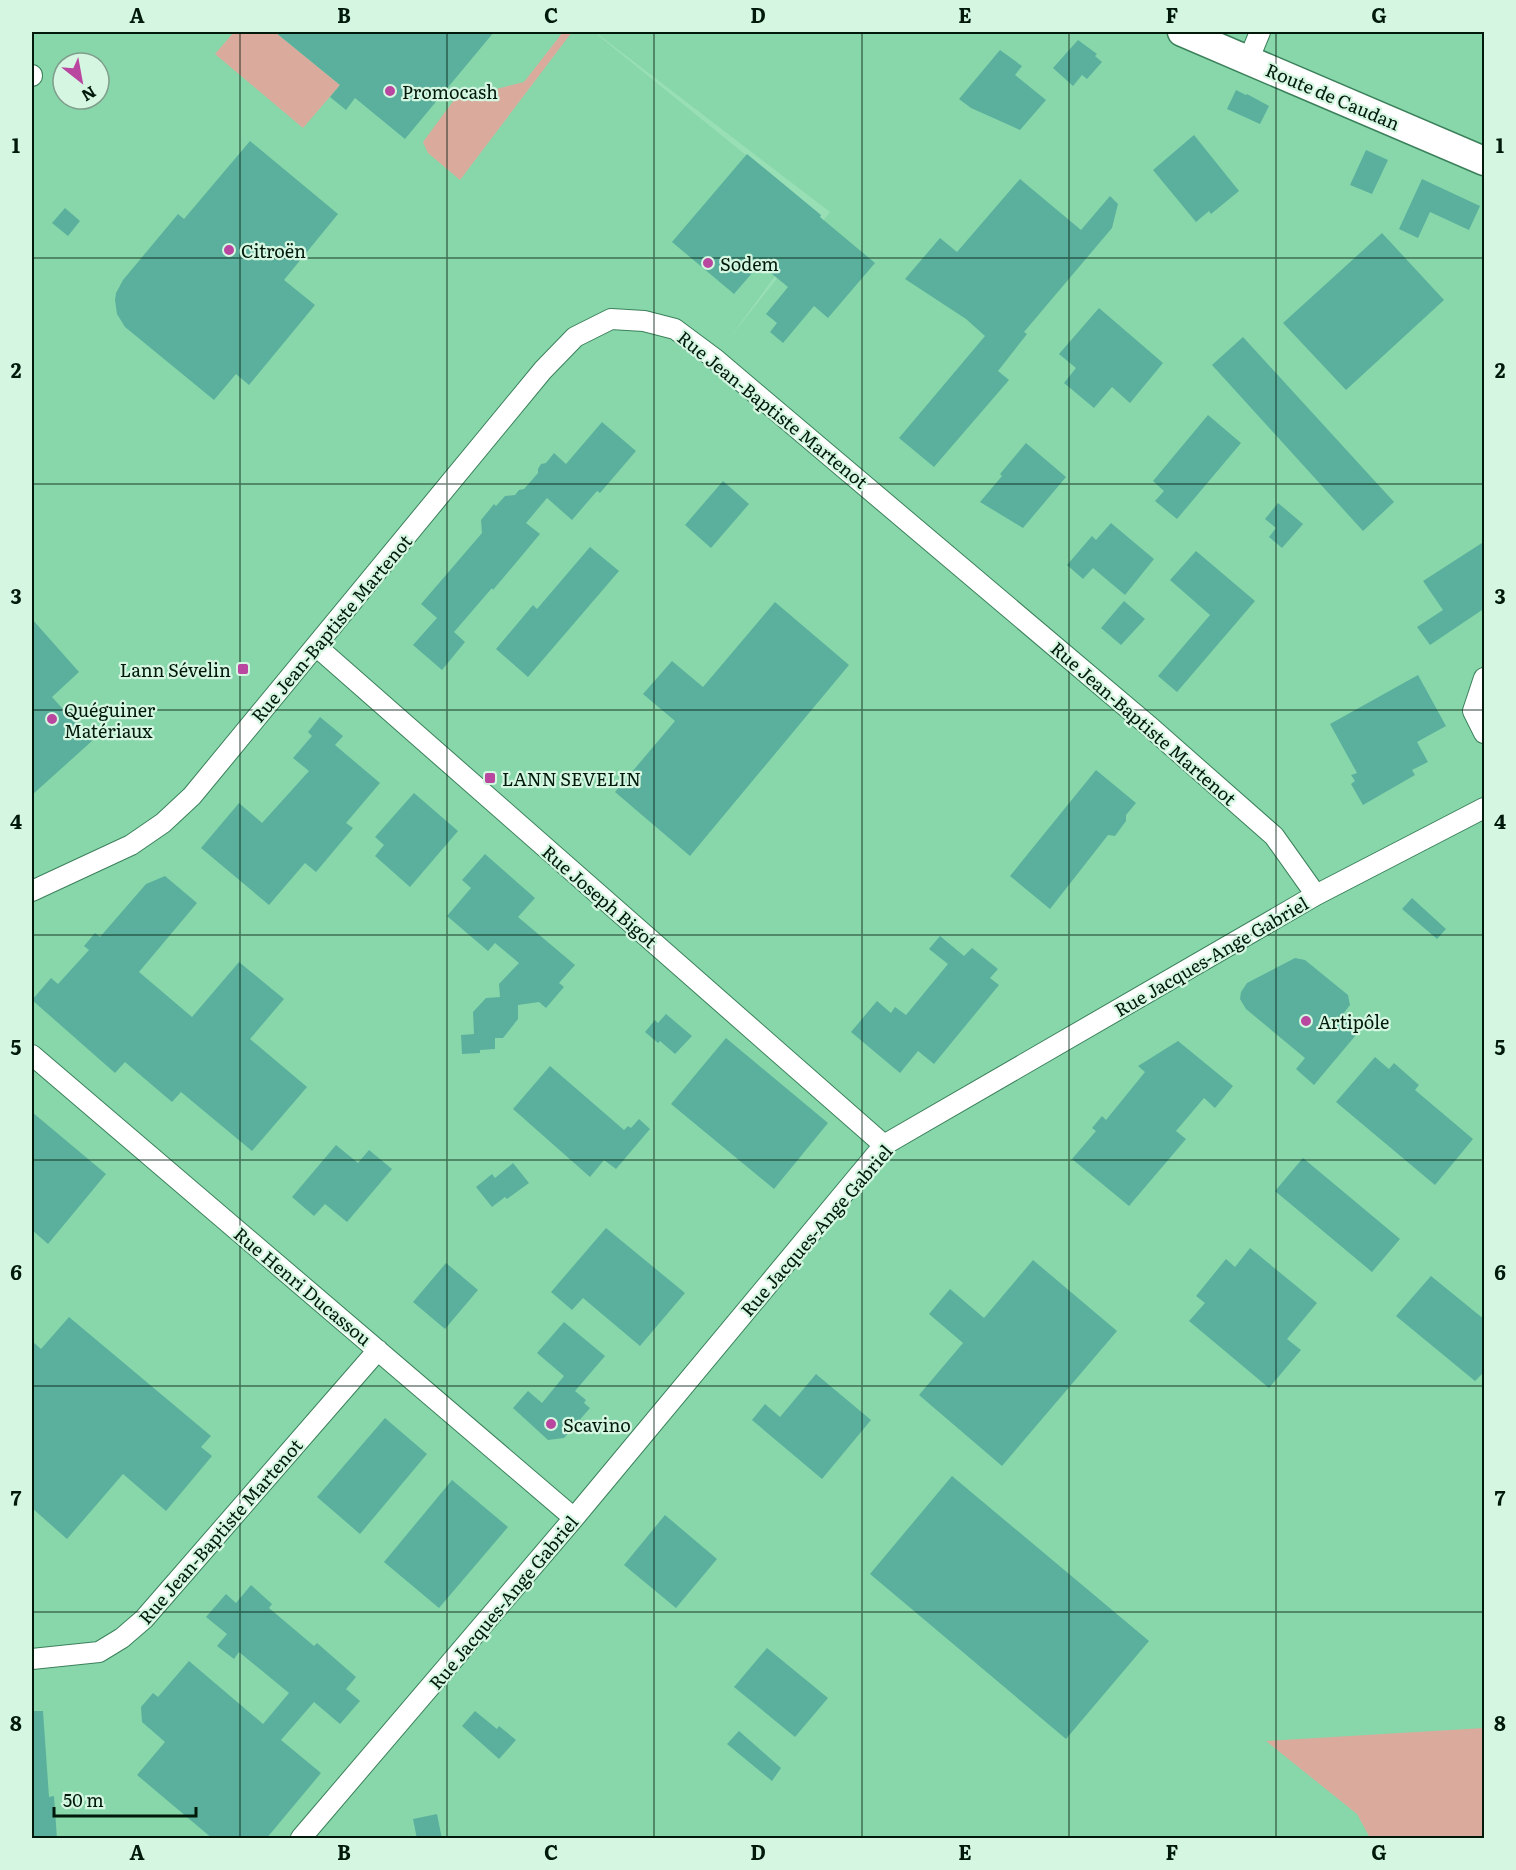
<svg xmlns="http://www.w3.org/2000/svg" width="1516" height="1870" font-family="Literata,serif">
	<style>
		.built { fill: #88d7aa; fill-rule: evenodd }
		.green { fill: #daab9c }
		.building { fill: #5ab09d }
		.lines { fill: none; stroke-linecap: round; stroke-linejoin: round }
		.street-casing { stroke: #3b805b; stroke-width: 22 }
		.secondary-casing { stroke: #3b805b; stroke-width: 31 }
		.street { stroke: #fff; stroke-width: 20 }
		.secondary { stroke: #fff; stroke-width: 28 }
		.grid { fill: none; stroke: #00190b; stroke-width: 1.5; stroke-opacity: 0.55 }
		.poi-dot { fill: #b9469f; stroke: #d5f7e2; stroke-width: 2 }
		.labels { text-anchor: middle; dominant-baseline: central; stroke-width: 4.5; stroke-linejoin: round; paint-order: stroke }
		.poi-label { font-size: 18px; fill: #00190b; stroke: #d5f7e2; text-anchor: start }
		.street-label { font-size: 18px; fill: #00190b; stroke: #d5f7e2 }
		.neatline { fill: none; stroke: #00190b; stroke-width: 2 }
		.grid-label { font-size: 20px; text-anchor: middle; font-weight: bold; fill: #00190b }
	</style>
	<rect width="100%" height="100%" fill="#99dfb6"/>
	<path class="built" d="M32,32H594L820,215L731,336L830,212L595,32H1484V1745L1382,1838H32ZM63,63H99V99H63Z"/>
	<path class="green" d="M234,32H275L340,85L303,128L215,54Z
		M563,32H572L460,180L428,153L423,142L454,100L524,82Z
		M1484,1728V1838H1370L1357,1814L1266,1741Z"/>
	<path class="building" d="M275,32H494L405,139L355,98L346,110L330,97L340,85Z
		M1078,40L1097,54L1095,56L1102,62L1087,79L1082,75L1073,86L1053,68Z
		M1000,50L1022,66L1015,75L1046,100L1020,130L971,108L959,99Z
		M1236,90L1246,95L1247,94L1269,106L1260,124L1227,109Z
		M1194,135L1239,191L1211,214L1209,211L1196,222L1153,170Z
		M250,141L338,214L284,280L315,305L249,385L236,374L214,400L125,327L117,314L115,300L116,293L123,280L178,214L184,219Z
		M1366,150L1388,160L1372,194L1350,185Z
		M747,154L821,215L820,217L875,263L828,318L814,306L783,343L770,332L777,323L766,314L788,287L760,264L734,294L672,242Z
		M1020,179L1081,230L1110,196L1118,204L1112,228L1024,332L1027,334L998,371L1009,380L934,467L899,438L985,336L966,319L905,279L940,238L957,252Z
		M1422,179L1480,206L1469,230L1430,212L1418,238L1399,229Z
		M65,208L80,221L68,236L52,223Z
		M1382,233L1444,300L1346,390L1283,323Z
		M1099,308L1163,363L1130,403L1112,387L1094,408L1064,383L1076,368L1059,354Z
		M1243,337L1394,502L1363,531L1212,365Z
		M1208,415L1241,443L1177,519L1155,501L1164,491L1153,481Z
		M602,422L636,451L600,493L597,491L572,520L547,498L526,523L540,534L493,590L492,588L454,632L465,642L442,670L413,645L437,618L421,604L482,533L481,520L494,504L496,506L505,496L515,495L519,490L524,489L538,473V469L541,464L546,463L554,453L566,464Z
		M1026,443L1066,477L1023,528L980,502L1002,476L1000,474Z
		M723,481L749,504L711,548L685,525Z
		M1278,503L1303,524L1282,548L1269,537L1276,528L1265,519Z
		M1111,523L1154,559L1125,595L1093,568L1083,579L1067,565L1092,536L1096,540Z
		M1485,541V608L1430,645L1417,627L1443,610L1423,581Z
		M590,547L619,571L528,677L496,649L533,605L537,609Z
		M1196,551L1255,601L1177,692L1158,676L1210,615L1170,580Z
		M1124,601L1145,619L1121,645L1101,628Z
		M775,602L849,665L690,856L615,792L675,721L643,694L672,661L703,687Z
		M32,619L79,672L52,697L92,741L32,795Z
		M1418,675L1446,726L1417,742L1428,762L1412,770L1415,775L1363,805L1351,784L1355,781L1351,775L1357,773L1330,724Z
		M320,717L343,736L335,745L380,783L346,823L353,828L316,872L305,863L269,905L201,848L239,803L262,823L309,771L293,758L312,736L308,732Z
		M1096,770L1136,803L1126,815V821L1115,836L1108,835L1050,909L1010,876Z
		M414,793L458,831L410,887L375,856L384,845L375,837Z
		M485,854L535,898L518,917L575,965L559,983L564,987L546,1008L539,1002L518,1005V1019L503,1038H495V1049L480,1050V1053L462,1054L461,1035L474,1034L473,1012L486,998L500,997L499,984L519,963L495,943L488,951L447,916L471,888L462,880Z
		M165,876L197,903L139,972L192,1017L239,962L284,999L250,1039L307,1087L252,1151L181,1092L172,1102L125,1062L115,1073L32,1000L51,978L58,984L89,950L84,946L95,933L100,937L146,884Z
		M1412,898L1446,929L1437,939L1402,909Z
		M940,936L964,956L972,948L998,969L990,978L999,985L934,1064L918,1051L900,1073L851,1032L877,1001L891,1013L895,1007L906,1015L948,964L929,949Z
		M1295,958L1305,960L1348,995L1350,1005L1343,1014L1361,1029L1314,1085L1296,1069L1305,1058L1246,1009L1240,999L1241,992L1247,983Z
		M666,1014L692,1036L675,1054L660,1041L658,1043L645,1032L655,1020L658,1023Z
		M726,1038L828,1123L774,1189L671,1104Z
		M1178,1041L1233,1086L1215,1108L1204,1098L1176,1131L1186,1139L1129,1206L1072,1159L1096,1131L1092,1128L1102,1116L1106,1120L1145,1072L1138,1066Z
		M1375,1057L1389,1069L1394,1063L1419,1085L1415,1090L1473,1139L1435,1185L1336,1102Z
		M550,1066L624,1130L628,1126L631,1128L639,1119L650,1129L616,1169L604,1160L590,1177L513,1109Z
		M32,1112L106,1174L48,1244L32,1230Z
		M336,1145L358,1163L369,1150L392,1169L347,1222L325,1204L314,1216L292,1197Z
		M1303,1158L1400,1239L1372,1272L1275,1191Z
		M513,1163L529,1183L507,1199L505,1197L492,1207L476,1187L492,1174L495,1178Z
		M606,1228L685,1293L640,1346L583,1298L572,1310L551,1292Z
		M1250,1248L1317,1303L1287,1339L1301,1350L1269,1388L1189,1321L1205,1303L1196,1296L1226,1259L1235,1267Z
		M1033,1260L1117,1331L1002,1466L919,1395L963,1343L929,1314L950,1289L984,1318Z
		M446,1263L478,1290L445,1329L413,1302Z
		M1431,1276L1485,1320V1371L1475,1381L1396,1316Z
		M69,1317L211,1436L201,1447L212,1456L166,1511L123,1474L67,1539L32,1508V1341L41,1349Z
		M564,1322L605,1356L575,1391L586,1400L584,1403L590,1408L564,1438L548,1440L513,1408L528,1391L542,1403L564,1376L537,1353Z
		M816,1374L871,1420L822,1479L752,1420L765,1404L780,1417Z
		M385,1418L427,1454L360,1534L317,1497Z
		M952,1476L1149,1641L1066,1739L870,1574Z
		M452,1480L508,1527L439,1608L384,1562Z
		M665,1515L717,1559L676,1608L624,1565Z
		M251,1585L272,1604L269,1608L314,1646L317,1643L356,1677L346,1689L360,1701L340,1724L314,1702L281,1740L321,1773L266,1839H213L137,1775L165,1742L142,1722L141,1707L153,1693L158,1697L189,1661L263,1724L289,1693L239,1652L234,1659L217,1646L227,1634L206,1617L226,1594L236,1603Z
		M767,1648L828,1698L795,1737L734,1687Z
		M32,1711H43L49,1797L54,1796L57,1839H32Z
		M475,1711L497,1729L499,1726L516,1740L499,1759L462,1726Z
		M739,1731L781,1768L772,1781L727,1744Z
		M437,1814L442,1839H417L413,1819Z"/>
	<g class="lines">
		<g class="street-casing">
			<path id="street" d="M1248,61L1260,32
				M32,75V76
				M316,646L884,1145
				M1484,678L1473,711L1484,733
				M32,891L131,845L163,823L192,796L543,370L575,337L611,319L644,321L675,329L714,358L1149,726L1274,836L1316,895
				M32,1055L574,1518
				M32,1659L99,1652L122,1638L144,1619L378,1350
				M301,1838L574,1518L884,1145L1316,895L1484,808"/>
		</g>
		<g class="secondary-casing">
			<path id="secondary" d="M1182,32L1484,161"/>
		</g>
		<use href="#street" class="street"/>
		<use href="#secondary" class="secondary"/>
	</g>
	<path class="grid" d="M240,32V1838M447,32V1838M654,32V1838M862,32V1838M1069,32V1838M1276,32V1838M32,258H1484M32,484H1484M32,710H1484M32,935H1484M32,1160H1484M32,1386H1484M32,1612H1484"/>
	<g class="poi-dot">
		<circle cx="390" cy="91" r="6"/>
		<circle cx="229" cy="250" r="6"/>
		<circle cx="708" cy="263" r="6"/>
		<rect x="237" y="663" width="12" height="12" rx="3"/>
		<circle cx="52" cy="719" r="6"/>
		<rect x="484" y="772" width="12" height="12" rx="3"/>
		<circle cx="1306" cy="1021" r="6"/>
		<circle cx="551" cy="1424" r="6"/>
	</g>
	<g class="labels">
		<g class="poi-label">
			<text x="402" y="91">Promocash</text>
			<text x="241" y="250">Citroën</text>
			<text x="720" y="263">Sodem</text>
			<text x="231" y="669" text-anchor="end">Lann Sévelin</text>
			<text x="64" y="709">Quéguiner<tspan x="64" dy="21">Matériaux</tspan></text>
			<text x="502" y="778">LANN SEVELIN</text>
			<text x="1318" y="1021">Artipôle</text>
			<text x="563" y="1424">Scavino</text>
		</g>
		<g class="street-label">
			<text transform="translate(1333 96) rotate(23)">Route de Caudan</text>
			<text transform="translate(773 409) rotate(39)">Rue Jean-Baptiste Martenot</text>
			<text transform="translate(331 628) rotate(-50)">Rue Jean-Baptiste Martenot</text>
			<text transform="translate(1144 723) rotate(41)">Rue Jean-Baptiste Martenot</text>
			<text transform="translate(600 896) rotate(41)">Rue Joseph Bigot</text>
			<text transform="translate(1211 956) rotate(-30)">Rue Jacques-Ange Gabriel</text>
			<text transform="translate(816 1230) rotate(-49)">Rue Jacques-Ange Gabriel</text>
			<text transform="translate(303 1286) rotate(40)">Rue Henri Ducassou</text>
			<text transform="translate(220 1531) rotate(-49)">Rue Jean-Baptiste Martenot</text>
			<text transform="translate(503 1602) rotate(-50)">Rue Jacques-Ange Gabriel</text>
		</g>
	</g>
	<rect width="1516" height="1870" fill="none" stroke="#d5f7e2" stroke-width="66"/>
	<g transform="translate(81 81) rotate(149)"><circle r="28" fill="#d5f7e2" stroke="#809e8c" stroke-width="1.5"/>
	<path d="M0-4.5L10 22L0 15L-10 22Z" fill="#b9469f"/>
	<text y="-9" font-size="16" font-weight="bold" text-anchor="middle" fill="#00190b">N</text>
	</g>
	<path d="M54 1807v9h142v-9" fill="none" stroke="#00190b" stroke-width="3"/>
	<text x="63" y="1807" font-size="18" fill="#00190b" stroke="#d5f7e2" stroke-width="4.5" paint-order="stroke">50 m</text>
	<rect x="33" y="33" width="1450" height="1804" class="neatline"/>
	<g class="grid-label">
		<text x="137" y="23">A</text>
		<text x="344" y="23">B</text>
		<text x="551" y="23">C</text>
		<text x="758" y="23">D</text>
		<text x="965" y="23">E</text>
		<text x="1172" y="23">F</text>
		<text x="1379" y="23">G</text>
		<text x="16" y="153">1</text>
		<text x="1500" y="153">1</text>
		<text x="16" y="378">2</text>
		<text x="1500" y="378">2</text>
		<text x="16" y="604">3</text>
		<text x="1500" y="604">3</text>
		<text x="16" y="829">4</text>
		<text x="1500" y="829">4</text>
		<text x="16" y="1055">5</text>
		<text x="1500" y="1055">5</text>
		<text x="16" y="1280">6</text>
		<text x="1500" y="1280">6</text>
		<text x="16" y="1506">7</text>
		<text x="1500" y="1506">7</text>
		<text x="16" y="1731">8</text>
		<text x="1500" y="1731">8</text>
		<text x="137" y="1860">A</text>
		<text x="344" y="1860">B</text>
		<text x="551" y="1860">C</text>
		<text x="758" y="1860">D</text>
		<text x="965" y="1860">E</text>
		<text x="1172" y="1860">F</text>
		<text x="1379" y="1860">G</text>
	</g>
</svg>
